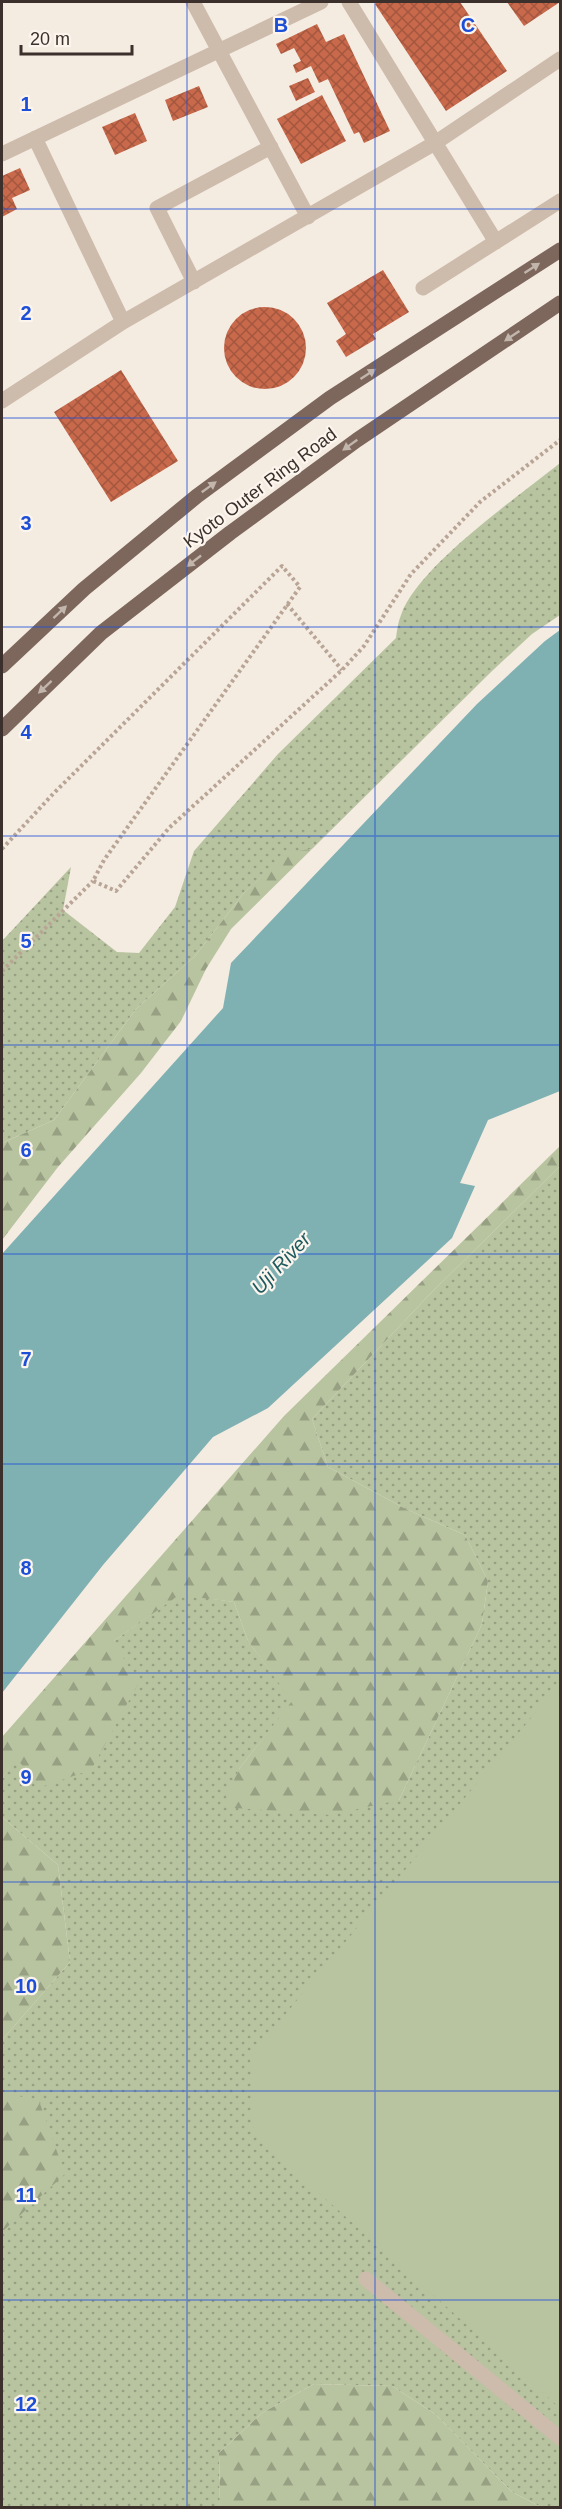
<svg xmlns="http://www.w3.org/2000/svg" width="562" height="2509" font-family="Helvetica,sans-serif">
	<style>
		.green { fill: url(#green-dots) }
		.forest { fill: url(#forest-firs) }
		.pitch { fill: #b8c4a0 }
		.water { fill: #7fb0b2 }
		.building { fill: url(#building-cross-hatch) }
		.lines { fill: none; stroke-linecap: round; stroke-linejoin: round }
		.path { stroke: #b9a596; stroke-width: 4; stroke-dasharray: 3 3; stroke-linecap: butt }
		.service { stroke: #cdbbac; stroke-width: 15 }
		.primary { stroke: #7d675c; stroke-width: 15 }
		.oneway { fill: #c2b5ac }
		.grid { fill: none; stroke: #1d4ed8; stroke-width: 1.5; stroke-opacity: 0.55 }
		.labels { text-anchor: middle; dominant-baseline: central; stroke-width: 4.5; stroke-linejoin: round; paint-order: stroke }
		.street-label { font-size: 18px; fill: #3b302b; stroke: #fbf5ee }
		.water-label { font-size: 20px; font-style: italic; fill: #1f5a5e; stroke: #fbf5ee }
		.grid-label { font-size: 20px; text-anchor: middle; font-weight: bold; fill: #1d4ed8; stroke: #fbf5ee; stroke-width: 4.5; stroke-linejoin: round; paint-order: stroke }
	</style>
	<defs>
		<pattern id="green-dots" width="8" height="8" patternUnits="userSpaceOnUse" patternTransform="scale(1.5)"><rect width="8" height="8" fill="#b8c4a0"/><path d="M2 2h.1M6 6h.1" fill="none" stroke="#97a083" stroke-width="1.8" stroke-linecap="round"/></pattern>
		<pattern id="forest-firs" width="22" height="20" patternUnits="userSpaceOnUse" patternTransform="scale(1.5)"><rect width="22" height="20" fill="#b8c4a0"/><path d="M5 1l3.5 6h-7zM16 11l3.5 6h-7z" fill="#97a083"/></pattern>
		<pattern id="building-cross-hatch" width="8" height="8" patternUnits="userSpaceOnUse" patternTransform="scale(1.5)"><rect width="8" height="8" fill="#c8694b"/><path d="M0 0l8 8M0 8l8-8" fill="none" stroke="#a4573f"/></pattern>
	</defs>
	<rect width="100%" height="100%" fill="#f4ebe1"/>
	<path class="green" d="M560,463V615L532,634L492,671L312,849L287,853L243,894L195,956L136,1009L54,1120L2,1143V941L71,867L63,910L117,952L139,953L175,907L194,851L278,754L396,638C397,630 398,622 401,615C418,566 518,497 560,463Z
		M560,1166V2507H541L512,2492L435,2414L392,2386L314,2384L262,2413L219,2453L220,2507H2V2040L70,1962L58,1865L2,1817V1780L14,1757L114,1641L179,1594L234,1602L248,1641L293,1701L239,1769L399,1800L482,1624L488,1581L465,1535L406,1509L328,1467L312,1419L429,1295Z"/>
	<path class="forest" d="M312,849L231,929L206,969L181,1021L141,1073L58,1167L2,1240V1143L54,1120L136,1009L195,956L243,894L287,852Z
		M560,1146V1166L429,1295L312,1419L328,1467L406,1509L465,1535L488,1581L482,1624L399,1800L330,1815L222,1807L239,1769L292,1701L248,1641L234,1602L179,1595L114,1641L138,1684L91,1770L41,1787L15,1757L2,1780V1737L284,1416Z
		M2,1817L58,1865L70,1962L2,2040Z
		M2,2092L39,2101L65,2174L4,2230H2Z
		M314,2384L392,2386L435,2414L512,2492L541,2507H220L219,2453L262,2413Z"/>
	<path class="pitch" d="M560,1683V2408L254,2135L250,2057Z"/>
	<path class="water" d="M560,630V1091L488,1120L460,1183L475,1186L452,1238L268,1408L213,1437L103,1565L2,1693V1254L223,1008L231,963L477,704L545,641Z"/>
	<path class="building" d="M378,2H460L507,71L446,111L375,4Z
		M507,2H560L524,26Z
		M317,24L326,42L344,34L390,131L364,143L359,132L354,134L328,79L319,83L311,66L296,73L293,65L301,61L294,48L281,54L276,44Z
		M308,78L315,92L296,101L289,86Z
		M199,86L208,107L173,121L165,100Z
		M322,95L346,141L301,164L277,119Z
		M135,113L147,141L115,155L102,127Z
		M20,168L30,190L12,198L17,209L2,217V176Z
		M383,270L409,312L373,334L376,339L346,357L336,341L346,334L327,303Z
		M224 348a41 41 0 1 1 82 0a41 41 0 1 1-82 0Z
		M121,370L178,461L111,502L54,412Z"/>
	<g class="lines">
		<path class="path" d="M287,604L342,670
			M2,849L53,794L282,566L300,587L104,860L93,881L116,891L169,828L342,670L364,646L411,574L480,502L560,440
			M2,971L93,881"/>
		<path class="service" d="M193,2L308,217
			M349,2L496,242
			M35,138L123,322
			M2,154L321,2
			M194,282L157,208L271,147
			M423,288L560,201
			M2,401L123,322L435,143L560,59
			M366,2279L560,2438"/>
		<path class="primary" d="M2,666L84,589L197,496L330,398L560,250
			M2,729L101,633L230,533L357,440L560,303"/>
	</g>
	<defs><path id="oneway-solid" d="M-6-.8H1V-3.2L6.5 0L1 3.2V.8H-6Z" transform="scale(1.5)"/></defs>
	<g class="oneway">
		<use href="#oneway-solid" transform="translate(532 268) rotate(-33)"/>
		<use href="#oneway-solid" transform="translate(512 336) rotate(146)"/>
		<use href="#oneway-solid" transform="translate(368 374) rotate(-33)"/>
		<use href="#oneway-solid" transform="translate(350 445) rotate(144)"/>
		<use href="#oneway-solid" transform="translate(209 487) rotate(-36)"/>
		<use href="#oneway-solid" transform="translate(194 561) rotate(142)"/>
		<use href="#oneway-solid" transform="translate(60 612) rotate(-43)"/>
		<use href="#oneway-solid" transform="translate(45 687) rotate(137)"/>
	</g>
	<path class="grid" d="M187,2V2508M375,2V2508M2,209H560M2,418H560M2,627H560M2,836H560M2,1045H560M2,1254H560M2,1464H560M2,1673H560M2,1882H560M2,2091H560M2,2300H560"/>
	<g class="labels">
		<g class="street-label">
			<text transform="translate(260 488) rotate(-37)">Kyoto Outer Ring Road</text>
		</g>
		<g class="water-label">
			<text transform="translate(281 1263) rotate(-47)">Uji River</text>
		</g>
	</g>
	<g class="grid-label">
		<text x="281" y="32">B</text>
		<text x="468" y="32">C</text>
		<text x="26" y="111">1</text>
		<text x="26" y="320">2</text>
		<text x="26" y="530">3</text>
		<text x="26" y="739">4</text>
		<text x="26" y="948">5</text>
		<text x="26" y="1157">6</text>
		<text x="26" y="1366">7</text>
		<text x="26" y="1575">8</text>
		<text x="26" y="1784">9</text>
		<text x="26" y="1993">10</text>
		<text x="26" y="2202">11</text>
		<text x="26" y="2411">12</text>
	</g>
	<rect width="562" height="2509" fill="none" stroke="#3b302b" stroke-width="6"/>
	<path d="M21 45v9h111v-9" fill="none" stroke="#3b302b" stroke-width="3"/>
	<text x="30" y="45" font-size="18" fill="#3b302b" stroke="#fbf5ee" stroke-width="4.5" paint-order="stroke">20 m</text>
</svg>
